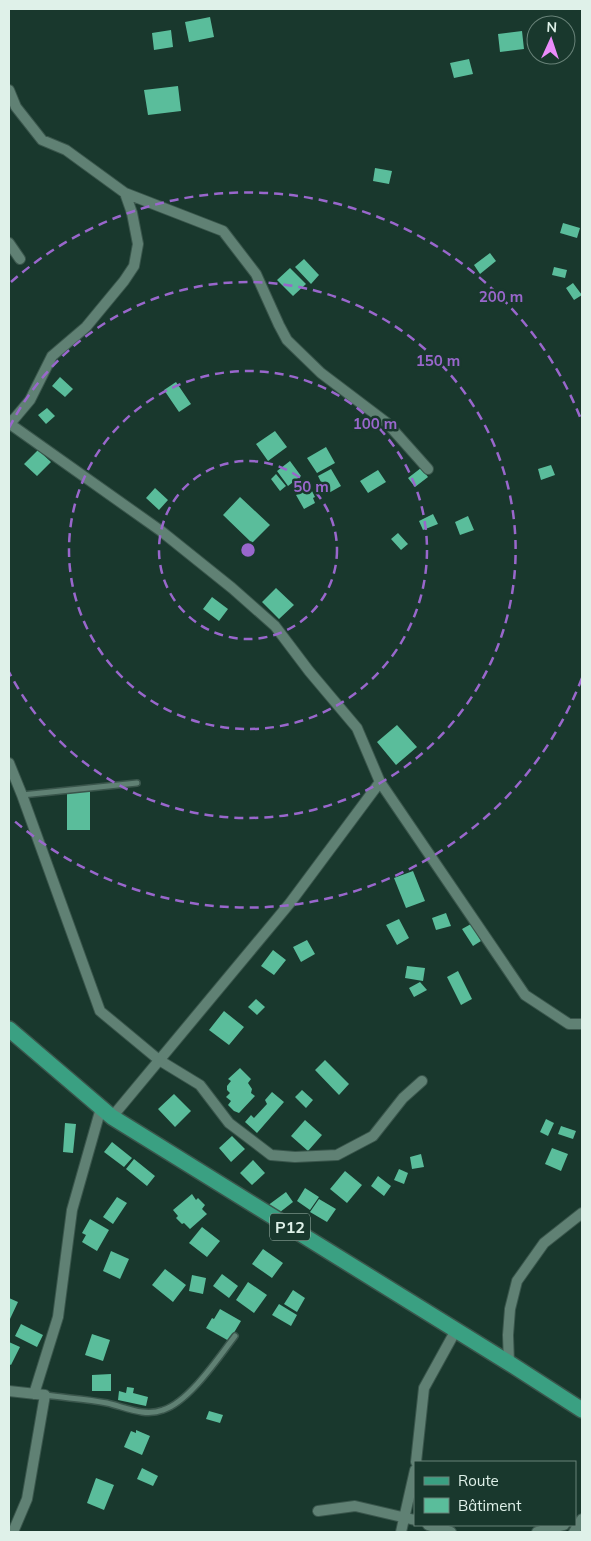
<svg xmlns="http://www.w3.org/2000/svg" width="591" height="1541" font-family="Mulish,sans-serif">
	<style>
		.building { fill: #5abd9b }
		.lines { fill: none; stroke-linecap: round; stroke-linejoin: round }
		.lane-casing { stroke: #3a564c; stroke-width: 8 }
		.street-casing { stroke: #3a564c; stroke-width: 12 }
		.primary-casing { stroke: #3a564c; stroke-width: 18 }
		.lane { stroke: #608174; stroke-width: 5 }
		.street { stroke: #608174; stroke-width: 10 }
		.primary { stroke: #3aa082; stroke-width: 15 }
		.ring { fill: none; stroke: #9967cc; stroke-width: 2.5; stroke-dasharray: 9 6 }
		.labels { text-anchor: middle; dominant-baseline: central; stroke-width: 5; stroke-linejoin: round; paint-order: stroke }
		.shield { fill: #19382d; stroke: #a4bab1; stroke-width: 1 }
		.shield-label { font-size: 16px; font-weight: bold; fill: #dff1e9 }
		.centre { fill: #9967cc; stroke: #19382d; stroke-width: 2.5 }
		.ring-label { font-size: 15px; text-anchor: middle; font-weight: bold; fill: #9967cc; stroke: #19382d; stroke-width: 5; stroke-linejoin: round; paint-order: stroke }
	</style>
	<rect width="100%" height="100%" fill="#19382d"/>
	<path class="building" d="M210,17L214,37L189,42L185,22Z
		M171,30L173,47L154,50L152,33Z
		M522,31L524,49L500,52L498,34Z
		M469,59L473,74L454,78L450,63Z
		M178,86L181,111L148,115L144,90Z
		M375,168L392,171L389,184L373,181Z
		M563,223L580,228L577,238L560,233Z
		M490,253L496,261L480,274L474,265Z
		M304,259L319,275L311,284L295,267Z
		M554,267L567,270L565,278L552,275Z
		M290,268L306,284L293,296L277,280Z
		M573,283L582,295L574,300L566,288Z
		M60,377L73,389L65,397L52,386Z
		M176,382L191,404L179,412L164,390Z
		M47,408L55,416L46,424L38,415Z
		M275,431L287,447L268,461L256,444Z
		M326,447L335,463L317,473L307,458Z
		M38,450L51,462L37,476L24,464Z
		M290,461L301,476L288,486L277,471Z
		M551,465L555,475L541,480L538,469Z
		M421,468L428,477L415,487L408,478Z
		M331,469L341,486L327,494L318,476Z
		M378,470L386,482L368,493L360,481Z
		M276,474L286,486L280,491L271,479Z
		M310,487L315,497L313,498L315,503L304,509L296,495Z
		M155,488L168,500L159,510L146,498Z
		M240,497L270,525L252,543L223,515Z
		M433,514L438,524L423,530L419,521Z
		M468,516L474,530L460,535L455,522Z
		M398,533L408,544L401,550L391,539Z
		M276,588L294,605L279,619L262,602Z
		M212,597L228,609L219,621L203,609Z
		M397,725L417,747L396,765L377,742Z
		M67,791H90V830H67Z
		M413,871L425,901L406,908L394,878Z
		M446,913L451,926L436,930L432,918Z
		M399,919L409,938L397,945L386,925Z
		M471,924L481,941L473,946L462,929Z
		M307,940L315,954L301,962L293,947Z
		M273,950L286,960L274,975L261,966Z
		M407,966L425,968L423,981L405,978Z
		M458,971L472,999L461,1005L447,977Z
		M420,982L427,990L414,997L409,988Z
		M256,999L265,1007L257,1015L248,1007Z
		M224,1011L244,1027L229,1045L209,1030Z
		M325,1060L349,1084L339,1095L315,1070Z
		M240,1068L251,1079L248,1083L252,1089L251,1093L255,1096L239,1113L234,1111L228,1105L231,1101L226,1097L230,1093L227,1090V1086L231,1081L228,1079Z
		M302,1090L313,1100L306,1108L295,1097Z
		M272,1092L284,1102L257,1133L245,1122L251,1115L254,1118L267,1104L265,1100Z
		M174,1094L191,1111L175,1127L158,1109Z
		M546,1119L554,1123L548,1136L540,1132Z
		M305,1120L322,1135L308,1151L291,1136Z
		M65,1123L76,1124L73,1153L63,1152Z
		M561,1126L576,1131L573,1139L558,1134Z
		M232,1136L245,1149L231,1162L219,1148Z
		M112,1142L132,1158L124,1167L104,1152Z
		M552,1148L568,1154L561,1171L545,1164Z
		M421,1154L424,1167L412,1169L410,1157Z
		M134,1159L155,1176L147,1186L126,1169Z
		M253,1160L265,1173L252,1185L240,1173Z
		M399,1169L408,1173L404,1184L394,1180Z
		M345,1171L362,1185L347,1203L330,1189Z
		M378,1176L391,1186L384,1196L371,1186Z
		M305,1188L319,1197L310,1210L297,1201Z
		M286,1192L293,1202L275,1216L267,1206Z
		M192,1194L196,1200L198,1198L205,1205L202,1209L207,1214L190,1229L184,1223L182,1224L176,1218L178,1216L173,1210Z
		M117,1197L127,1203L113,1224L103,1217Z
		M319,1199L336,1209L327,1222L310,1212Z
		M90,1219L109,1230L97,1251L82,1242L86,1235L82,1233Z
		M202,1227L220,1241L207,1257L189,1243Z
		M263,1249L283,1263L272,1278L252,1264Z
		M111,1251L129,1259L120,1279L103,1271Z
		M165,1269L186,1285L173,1302L152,1285Z
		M222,1274L238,1286L229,1298L213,1286Z
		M192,1275L206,1278L203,1294L189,1291Z
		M248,1282L267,1295L254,1313L236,1300Z
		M293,1290L305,1298L297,1312L284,1304Z
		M9,1298L18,1302L10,1319L9,1318Z
		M279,1304L297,1315L291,1326L272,1315Z
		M220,1309L241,1321L229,1341L206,1328L212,1318L214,1319Z
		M21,1324L43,1335L37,1347L15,1336Z
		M92,1334L110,1340L103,1361L85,1355Z
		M9,1342L20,1347L11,1365L9,1364Z
		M111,1374V1391H92V1375Z
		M127,1387L134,1388L133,1393L148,1397L146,1406L118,1400L119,1391L126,1393Z
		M209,1411L223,1415L220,1423L206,1419Z
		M136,1430L150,1436L142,1455L124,1447L131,1431L136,1433Z
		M142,1468L158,1476L153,1486L137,1479Z
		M96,1478L114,1485L104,1510L87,1503Z"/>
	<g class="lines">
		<g class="lane-casing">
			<path id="lane" d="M22,795L137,783
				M45,1395C66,1398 87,1399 107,1403C125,1407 144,1417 163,1410C189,1402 219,1357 235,1336"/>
		</g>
		<g class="street-casing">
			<path id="street" d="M9,90L16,107L42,140L66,150L125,193L132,213L138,244L134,266L124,281L86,327L52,356L30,400L9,425
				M125,193L223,231L256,274L279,325L287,340L321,373L387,423L428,469
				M9,243L20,259
				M9,420L10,424L161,531L232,588L275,626L309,671L357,728L380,782L525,995L569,1024H582
				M9,763L22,795L100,1011L159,1060L200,1085L229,1123L271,1155L295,1157L337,1155L373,1136L403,1098L422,1081
				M112,1117L290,903L380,782
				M509,1363L508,1335L510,1309L517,1281L544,1243L582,1213
				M9,1391L45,1395L27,1499L13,1532
				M34,1394L58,1317L72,1210L101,1108
				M416,1462L424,1388L456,1330
				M318,1511L355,1506L415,1520
				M428,1525L451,1532
				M401,1532L415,1470
				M537,1532L564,1525
				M574,1532L582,1519"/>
		</g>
		<g class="primary-casing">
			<path id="primary" d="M9,1029L112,1117L509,1363L582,1410"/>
		</g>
		<use href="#lane" class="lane"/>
		<use href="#street" class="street"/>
		<use href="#primary" class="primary"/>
	</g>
	<g class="ring">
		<circle cx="248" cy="550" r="89"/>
		<circle cx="248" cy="550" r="179"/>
		<path d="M9 428A268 268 0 1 1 9 672"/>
		<path d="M582 678A358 358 0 0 1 11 818M11 282A358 358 0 0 1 582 422"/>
	</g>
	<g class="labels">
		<rect class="shield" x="270" y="1213.5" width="40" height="27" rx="4"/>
		<g class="shield-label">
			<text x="290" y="1227">P12</text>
		</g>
	</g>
	<circle cx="248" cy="550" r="8" class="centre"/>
	<g class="ring-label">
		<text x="501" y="302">200 m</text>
		<text x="438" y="366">150 m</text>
		<text x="375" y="429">100 m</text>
		<text x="311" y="492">50 m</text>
	</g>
	<rect width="591" height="1541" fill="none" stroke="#dff1e9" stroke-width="20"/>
	<rect x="414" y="1461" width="162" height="65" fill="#19382d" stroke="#688278"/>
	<rect x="424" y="1477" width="25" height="8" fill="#3aa082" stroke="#688278"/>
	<text x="458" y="1486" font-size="15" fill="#dff1e9">Route</text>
	<rect x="424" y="1498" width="25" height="15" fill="#5abd9b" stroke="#688278"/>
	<text x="458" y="1511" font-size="15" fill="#dff1e9">Bâtiment</text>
	<g transform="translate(551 40) rotate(3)"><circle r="24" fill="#19382d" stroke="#688278"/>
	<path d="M0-4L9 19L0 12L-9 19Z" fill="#eb8cfb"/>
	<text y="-8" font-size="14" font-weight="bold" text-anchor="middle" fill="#dff1e9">N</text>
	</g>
</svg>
